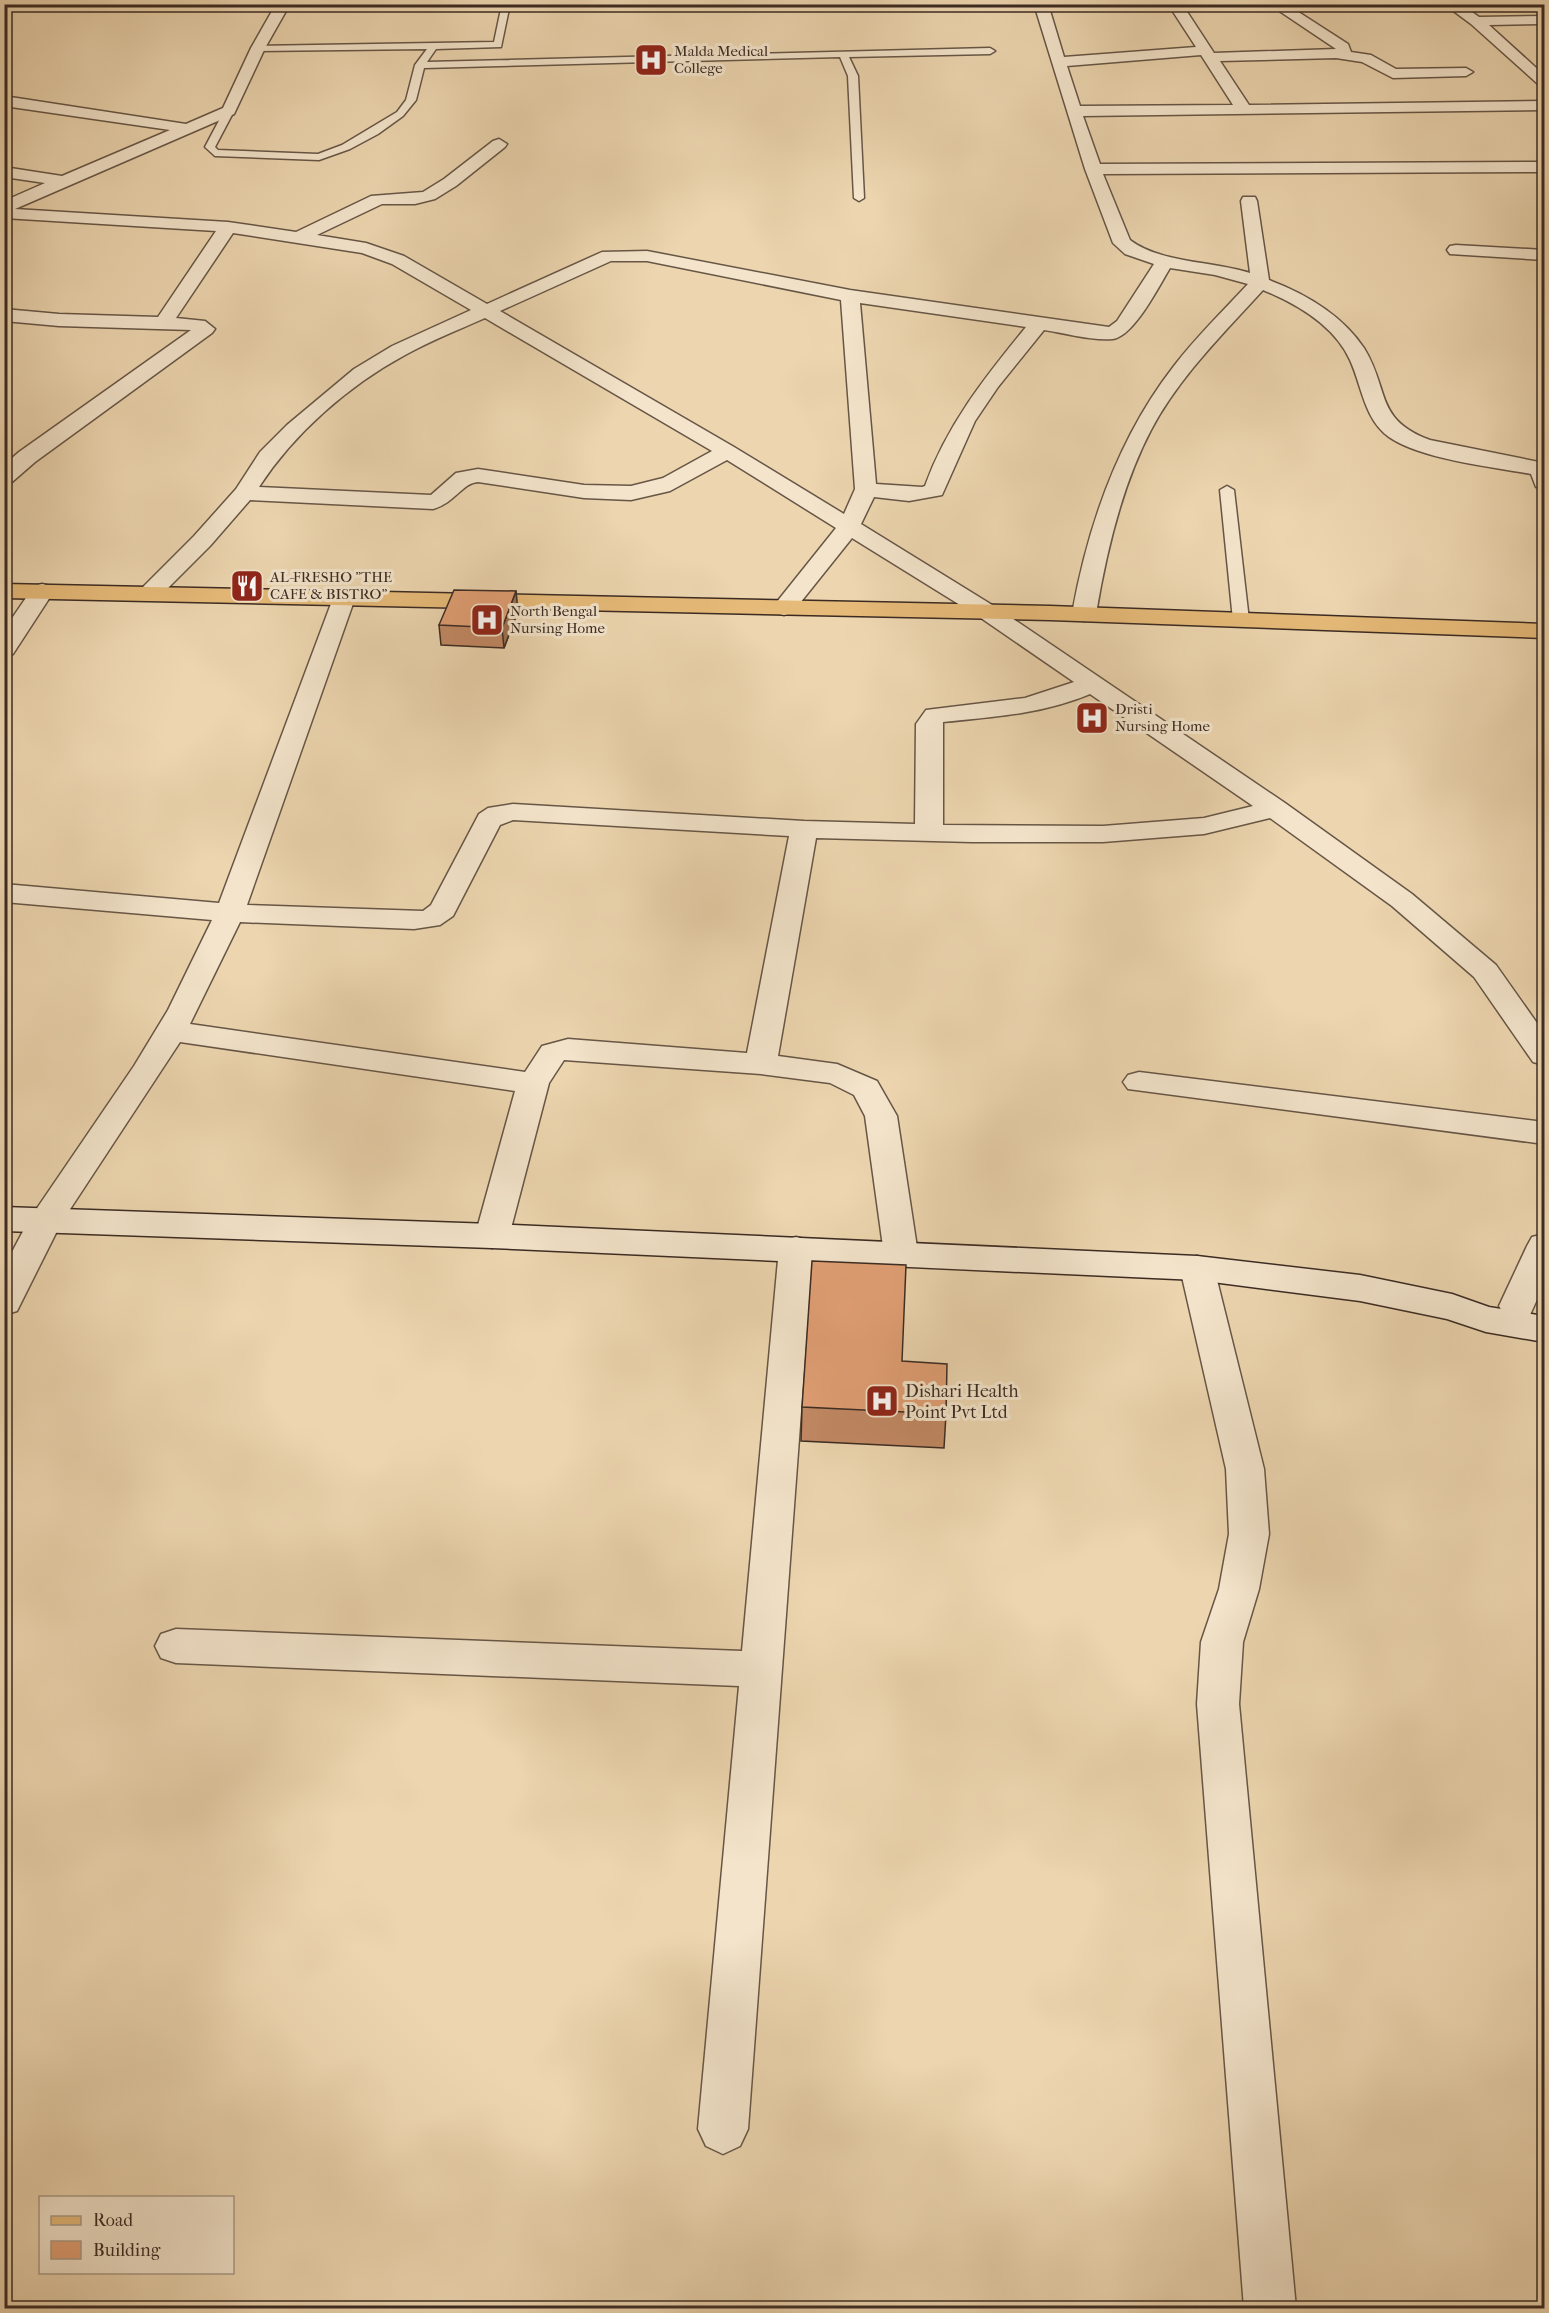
<svg xmlns="http://www.w3.org/2000/svg" width="1549" height="2313" font-family="'IM FELL French Canon',serif">
	<style>
		.lines { fill: none; stroke-linecap: round; stroke-linejoin: round }
		.lane-casing { stroke: #675646; stroke-width: 3 }
		.street-casing { stroke: #675646; stroke-width: 3 }
		.secondary-casing { stroke: #3b2b23; stroke-width: 3 }
		.primary-casing { stroke: #3b2b23; stroke-width: 3 }
		.lane { fill: #f3e4cb; fill-rule: evenodd }
		.street { fill: #f3e4cb; fill-rule: evenodd }
		.secondary { fill: #f3e4cb; fill-rule: evenodd }
		.primary { fill: #e6ba78; fill-rule: evenodd }
		.wall { fill: #c28964; stroke: #3b2b23; stroke-width: 1.5 }
		.shaded-wall { fill: #9e6f51; stroke: #3b2b23; stroke-width: 1.5 }
		.building { fill: #e19f74; stroke: #3b2b23; stroke-width: 1.5 }
		.labels { text-anchor: middle; dominant-baseline: central; stroke-width: 6; stroke-linejoin: round; paint-order: stroke }
		.far-poi-label { font-size: 15px; fill: #3b2b23; stroke: #f3e4cb; text-anchor: start }
		.poi-label { font-size: 18px; fill: #3b2b23; stroke: #f3e4cb; text-anchor: start }
	</style>
	<rect width="100%" height="100%" fill="#ecd5af"/>
	<filter id="stains"><feTurbulence type="fractalNoise" baseFrequency=".00333" numOctaves="4"/><feColorMatrix values="0 0 0 0 .2 0 0 0 0 .09 0 0 0 0 .02 0 0 0 .5 -.17"/></filter>
	<radialGradient id="worn" r=".72"><stop offset=".6" stop-color="#630" stop-opacity="0"/><stop offset="1" stop-color="#630" stop-opacity=".3"/></radialGradient>
	<g class="lines">
		<g class="lane-casing">
			<path id="lane" d="M502,4H510L501,47L436,49L427,62L990,48L995,51L990,54L849,57L858,76L864,198L859,201L854,198L848,76L840,57L424,68L416,100L403,116L378,134L350,149L319,160L215,156L205,147L224,111L229,108L234,111L215,147L218,150L318,154L342,145L397,112L406,100L415,65L427,49L258,51L253,48L255,46L494,42Z
				M1227,486L1234,490L1249,620L1241,625L1233,620L1220,490Z"/>
		</g>
		<g class="street-casing">
			<path id="street" d="M276,4H290L265,48L234,114L15,209L228,222L296,232L371,196L423,192L444,179L493,141L499,139L507,144L505,147L456,186L435,199L415,204H382L317,235L366,243L404,256L487,304L602,252L647,251L850,290L1109,327L1117,321L1154,264L1125,254L1113,243L1085,169L1034,4H1048L1064,57L1196,47L1168,4H1182L1214,53L1336,49L1269,4H1286L1348,44L1351,52L1371,55L1396,69L1466,68L1473,72L1466,76L1393,78L1362,62L1336,58L1220,61L1249,105L1544,101V110L1083,116L1100,164L1544,162V172L1103,174L1130,240C1160,263 1212,261 1250,273L1241,201L1243,197H1255L1257,201L1269,280C1306,294 1341,314 1364,348C1390,390 1374,419 1430,440L1544,463V488L1536,487L1531,474C1493,467 1420,459 1389,437C1364,419 1362,386 1350,360C1334,325 1297,304 1263,290C1223,334 1179,377 1151,430C1122,485 1106,553 1096,614L1092,619L1084,621L1076,619L1072,614C1088,525 1118,438 1174,366C1196,337 1223,311 1248,284L1215,275L1170,268C1159,286 1134,336 1113,339C1092,341 1065,333 1044,330L998,387L975,421L942,495L909,501L874,497L861,524L997,608L1285,803L1412,894L1496,965L1544,1033V1065L1533,1062L1474,977L1392,906L1270,818L1204,834L1103,842H972L816,838L778,1056L837,1064L877,1081L897,1116L918,1254L913,1263L901,1266L889,1263L884,1254L865,1116L854,1095L830,1083L761,1074L564,1060L549,1083L509,1236L504,1244L492,1248L480,1244L475,1236L515,1091L180,1042L61,1223L17,1311L4,1315V1267L29,1220L134,1066L168,1010L212,920L4,902V884L219,903L335,593L343,591L351,593L355,598L247,905L423,911L431,905L479,814L488,808L513,804L804,821L915,824L916,724L926,710L1025,698L1074,682L981,618L852,538L792,613L784,615L776,613L772,608L836,528L727,460L670,491L631,500L584,498L478,482C462,483 455,503 433,509L250,500L210,546L158,598L150,600L142,598L138,593L142,588L194,536L236,489L260,452L287,425L354,369L392,346L471,310L392,264L362,253L233,233L176,318L205,321L215,329L212,333L35,462L12,482L4,483V465L19,452L191,330L59,326L4,321V309L59,314L158,317L216,231L4,218V201L45,183L4,177V167L62,176L170,130L4,106V96L186,124L223,108L251,48ZM1201,55L1233,105L1080,106L1067,66ZM611,261H647L841,300L855,489L844,514L734,447L500,311ZM860,303L1026,327C985,377 947,425 925,486L922,487L876,484ZM485,318L712,451L663,478L631,486L584,485L478,469L456,473L431,495L259,487C294,433 348,386 405,355C430,341 458,330 485,318ZM1090,694L1253,806L1204,818L1103,826L943,825V722C994,717 1042,714 1090,694ZM513,820L789,836L747,1053L568,1039L542,1046L525,1072L190,1024L240,922L414,929L440,925L453,916L500,825Z
				M1444,4H1461L1479,17L1544,16V24L1489,25L1544,75V86L1539,85L1471,24Z
				M1456,245L1544,250V260L1450,254L1447,250L1450,246Z
				M42,584L50,586L54,591L13,654L4,656V630L34,586Z
				M1139,1072L1544,1122V1144L1128,1089L1123,1082L1128,1075Z
				M1544,1234V1284L1530,1315L1517,1319L1504,1315L1499,1306L1527,1246L1532,1237Z
				M796,1237L808,1240L813,1249L748,2129L740,2146L723,2154L706,2146L698,2129L739,1686L176,1663L161,1658L155,1646L161,1634L176,1629L742,1651L779,1249L784,1240Z
				M1197,1256L1209,1259L1214,1268L1264,1469L1269,1534L1259,1589L1243,1642L1239,1704L1296,2308H1244L1197,1704L1201,1642L1219,1589L1229,1534L1226,1469L1180,1268L1185,1259Z"/>
		</g>
		<g class="secondary-casing">
			<path id="secondary" d="M4,1207L492,1224L1197,1256L1360,1275L1452,1294L1489,1307L1544,1316V1342L1486,1332L1447,1319L1360,1301L1197,1280L492,1248L4,1231Z"/>
		</g>
		<g class="primary-casing">
			<path id="primary" d="M4,584L1050,606L1544,624V638L1050,620L4,598Z"/>
		</g>
		<use href="#lane" class="lane"/>
		<use href="#street" class="street"/>
		<use href="#secondary" class="secondary"/>
		<use href="#primary" class="primary"/>
	</g>
	<path class="wall" d="M518,611L504,648L441,645L439,625Z
		M902,1361L946,1414L944,1448L801,1441L802,1407Z"/>
	<path class="shaded-wall" d="M516,591L518,611L504,648L502,628Z"/>
	<path class="building" d="M454,590L516,591L502,628L439,625Z
		M812,1261L906,1265L902,1361L947,1364L946,1414L802,1407Z"/>
	<defs>
		<g id="hospital-square" transform="scale(1.725)"><rect x="-9" y="-9" width="18" height="18" rx="4" fill="#8f2418" stroke="#f3e4cb"/><path d="M-5-5h3v3.5h4V-5h3V5h-3V1.5h-4V5h-3Z" fill="#fff"/></g>
		<g id="restaurant-square" transform="scale(1.725)"><rect x="-9" y="-9" width="18" height="18" rx="4" fill="#8f2418" stroke="#f3e4cb"/><path d="M-5-6h1v4h1v-4h1v4h1v-4h1v5L-1.5 .5V6h-2V.5L-5-1ZM5-6V6H3V1.5H1.5Q1.5-4 5-6Z" fill="#fff"/></g>
	</defs>
	<g fill-rule="evenodd">
		<use href="#hospital-square" x="651" y="60"/>
		<use href="#restaurant-square" x="247" y="586"/>
		<use href="#hospital-square" x="487" y="620"/>
		<use href="#hospital-square" x="1092" y="718"/>
		<use href="#hospital-square" x="882" y="1401"/>
	</g>
	<g class="labels">
		<g class="far-poi-label">
			<text x="674" y="51">Malda Medical<tspan x="674" dy="17">College</tspan></text>
			<text x="270" y="577">AL-FRESHO "THE<tspan x="270" dy="17">CAFE &amp; BISTRO"</tspan></text>
			<text x="510" y="611">North Bengal<tspan x="510" dy="17">Nursing Home</tspan></text>
			<text x="1115" y="709">Dristi<tspan x="1115" dy="17">Nursing Home</tspan></text>
		</g>
		<g class="poi-label">
			<text x="905" y="1391">Dishari Health<tspan x="905" dy="21">Point Pvt Ltd</tspan></text>
		</g>
	</g>
	<rect width="1549" height="2313" fill="none" stroke="#ecd5af" stroke-width="24"/>
	<rect x="6" y="6" width="1537" height="2301" fill="none" stroke="#3b2b23" stroke-width="3"/>
	<rect x="12" y="12" width="1525" height="2289" fill="none" stroke="#3b2b23" stroke-width="1.5"/>
	<rect x="39" y="2196" width="195" height="78" fill="#f3e4cb" stroke="#a99a88" stroke-width="1.5"/>
	<rect x="51" y="2216" width="30" height="9" fill="#e6ba78" stroke="#a99a88" stroke-width="1.5"/>
	<text x="93" y="2226" font-size="18" fill="#3b2b23">Road</text>
	<rect x="51" y="2241" width="30" height="18" fill="#e19f74" stroke="#a99a88" stroke-width="1.5"/>
	<text x="93" y="2256" font-size="18" fill="#3b2b23">Building</text>
	<rect width="100%" height="100%" filter="url(#stains)"/>
	<rect width="100%" height="100%" fill="url(#worn)"/>
</svg>
